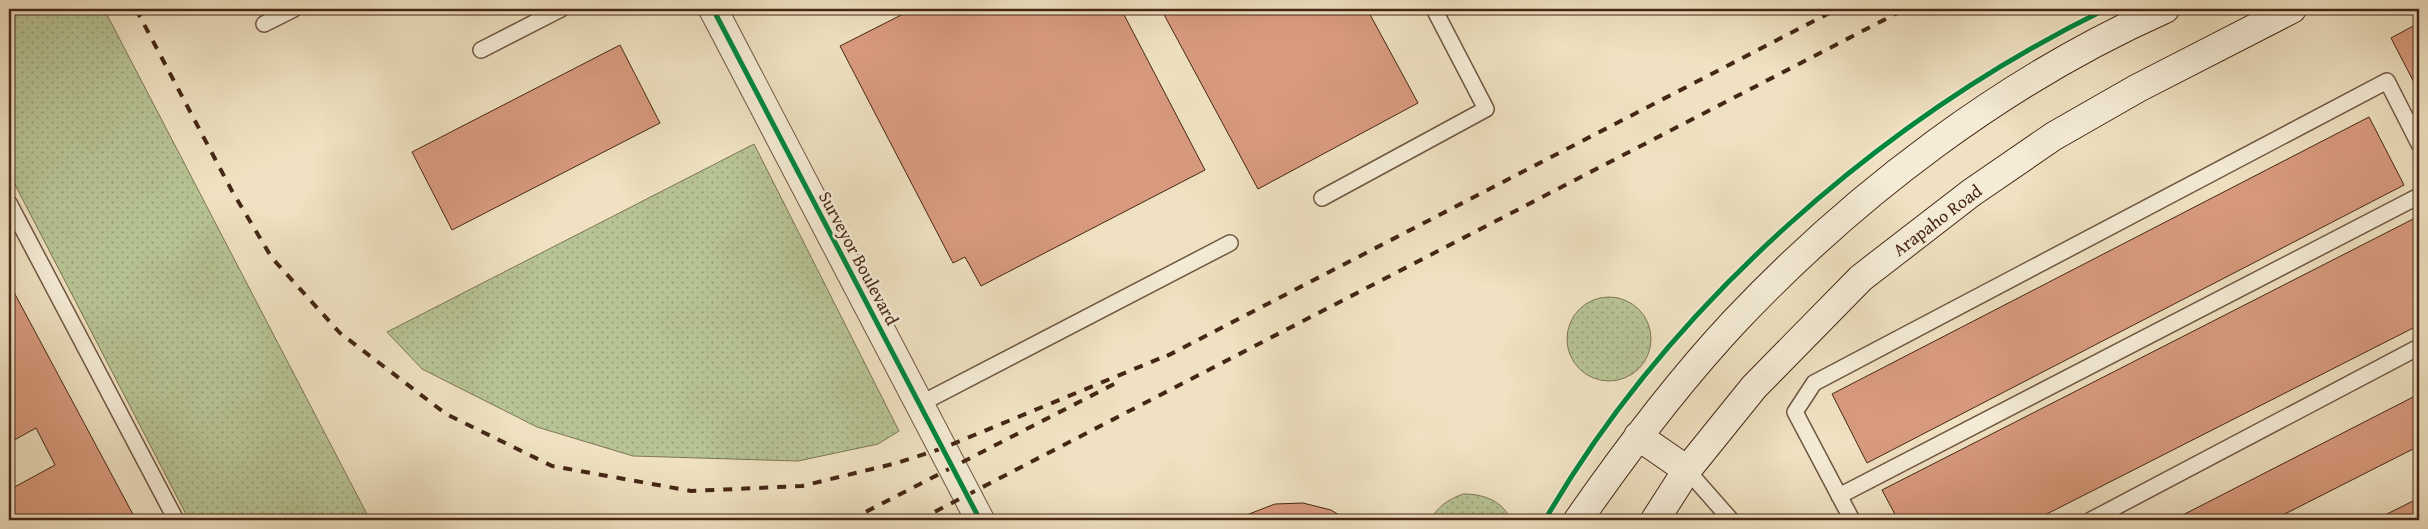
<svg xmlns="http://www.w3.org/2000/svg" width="2428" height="529" font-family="'Gentium Book Plus',serif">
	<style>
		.grass { fill: url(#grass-dots); stroke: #7e7555 }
		.building { fill: #d89a7d; stroke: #462716 }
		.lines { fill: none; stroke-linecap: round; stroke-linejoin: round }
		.lane-casing { stroke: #705641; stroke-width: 18 }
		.street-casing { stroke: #705641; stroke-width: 30 }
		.secondary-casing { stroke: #462716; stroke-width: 30 }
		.lane { stroke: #f5ecd7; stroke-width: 15 }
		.street { stroke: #f5ecd7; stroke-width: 28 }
		.secondary { stroke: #f5ecd7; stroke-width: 28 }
		.rail { stroke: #462716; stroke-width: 4; stroke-dasharray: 9 9; stroke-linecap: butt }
		.cycleway-casing { stroke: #f5ecd7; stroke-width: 8 }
		.cycleway { stroke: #00873e; stroke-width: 5 }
		.labels { text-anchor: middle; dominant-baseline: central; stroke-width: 5; stroke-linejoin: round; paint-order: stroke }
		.street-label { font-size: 18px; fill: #462716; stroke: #f5ecd7 }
	</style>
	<defs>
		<pattern id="grass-dots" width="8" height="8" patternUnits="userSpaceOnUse" patternTransform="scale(1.25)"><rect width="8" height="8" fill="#b7c394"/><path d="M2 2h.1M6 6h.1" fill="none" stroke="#979e78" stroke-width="1.8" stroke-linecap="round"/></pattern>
	</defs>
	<rect width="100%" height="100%" fill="#efe1c1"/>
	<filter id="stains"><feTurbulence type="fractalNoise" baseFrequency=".004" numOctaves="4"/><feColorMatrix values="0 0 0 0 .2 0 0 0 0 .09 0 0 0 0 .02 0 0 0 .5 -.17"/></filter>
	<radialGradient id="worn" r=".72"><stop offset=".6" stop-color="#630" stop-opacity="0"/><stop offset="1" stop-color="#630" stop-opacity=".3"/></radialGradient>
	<path class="grass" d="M9,9H104L370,520H189L9,173Z
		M754,144L899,431L878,444L798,461L633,456L537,427L422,369L387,332Z
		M1567 339a42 42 0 1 1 84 0a42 42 0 1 1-84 0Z
		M1463,494C1483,494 1502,500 1511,520H1430C1439,506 1447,500 1463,494Z"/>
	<path class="building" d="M913,9H1121L1205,170L981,286L965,257L953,263L840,46Z
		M1161,9H1367L1418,103L1258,189Z
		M2415,25L2419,34V92L2391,38Z
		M620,45L660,123L452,230L412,152Z
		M2369,117L2404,185L1867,463L1832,394Z
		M2419,216V325L2035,520H1898L1882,490Z
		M9,283L136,520H9V490L55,465L36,428L9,443Z
		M2419,394V446L2273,520H2173Z
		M2419,498V520H2375Z
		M1303,503L1331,510L1347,520H1240L1249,514L1275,504Z"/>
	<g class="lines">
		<g class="lane-casing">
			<path id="lane" d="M264,24L294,9
				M481,50L561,9
				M1322,198L1486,109L1434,9
				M9,203L176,520
				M920,404L1230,243
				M1687,470L1731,520
				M1839,496L2419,196
				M1852,520L1795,412L1814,383L2387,81L2419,144
				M2091,520L2419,347"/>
		</g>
		<g class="street-casing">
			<path id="street" d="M713,9L980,520"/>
		</g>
		<g class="secondary-casing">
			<path id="secondary" d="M1638,436L1687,470
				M1578,520C1626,451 1677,383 1735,321C1855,194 2005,80 2165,9
				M1655,520L1687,470L1754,387L1861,278L1971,193L2054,136L2138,88L2292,9"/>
		</g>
		<use href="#lane" class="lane"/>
		<use href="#street" class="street"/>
		<use href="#secondary" class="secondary"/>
		<path class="rail" d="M136,9L232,191L272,258L340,333L446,414L552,466L691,491L802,486L897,463L943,448L1173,353
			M1167,356L1837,9
			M850,520L1116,383
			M919,520L1905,9"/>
		<g class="cycleway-casing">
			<path id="cycleway" d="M713,9L980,520
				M1545,520C1669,305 1883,118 2106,9"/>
		</g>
		<use href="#cycleway" class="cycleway"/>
	</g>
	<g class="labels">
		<g class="street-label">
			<text transform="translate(1937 220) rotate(-37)">Arapaho Road</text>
			<text transform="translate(859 258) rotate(62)">Surveyor Boulevard</text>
		</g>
	</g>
	<rect width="2428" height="529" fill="none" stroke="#efe1c1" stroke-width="30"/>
	<rect x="10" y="10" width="2408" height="509" fill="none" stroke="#462716" stroke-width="2.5"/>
	<rect x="15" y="15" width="2398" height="499" fill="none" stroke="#462716"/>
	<rect width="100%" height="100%" filter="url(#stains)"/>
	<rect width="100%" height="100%" fill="url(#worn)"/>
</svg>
